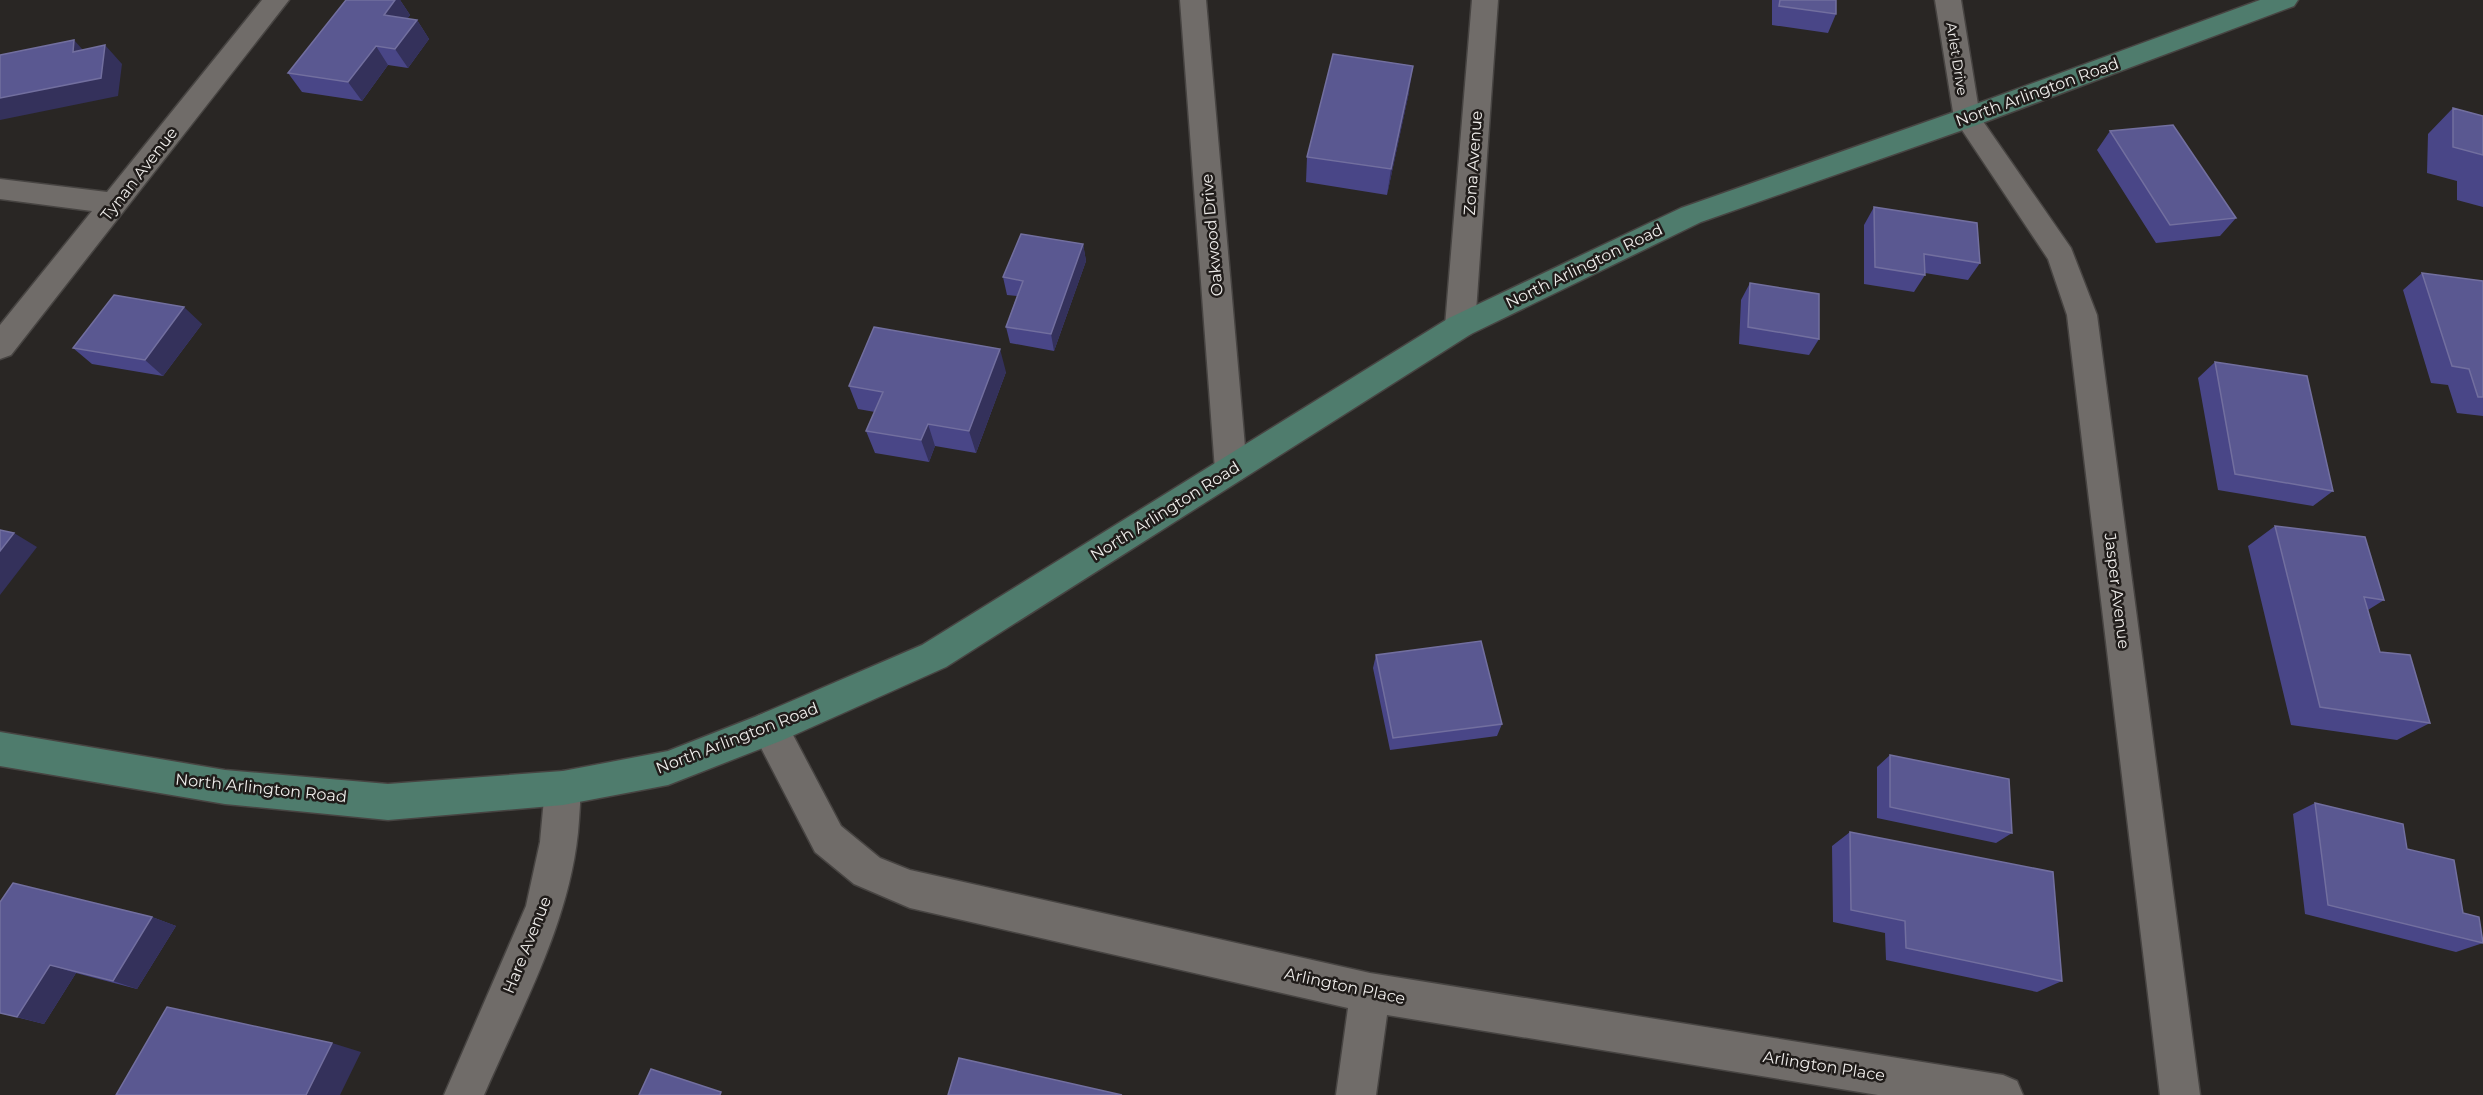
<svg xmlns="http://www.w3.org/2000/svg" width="2483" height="1095" font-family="Montserrat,sans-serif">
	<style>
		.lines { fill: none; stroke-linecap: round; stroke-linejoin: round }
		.minor-casing { stroke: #474442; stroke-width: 3 }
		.secondary-casing { stroke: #474442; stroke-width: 3 }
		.minor { fill: #706c69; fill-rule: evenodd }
		.secondary { fill: #4f7c6d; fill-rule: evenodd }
		.wall { fill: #494687 }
		.shaded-wall { fill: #34315b }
		.building { fill: #5a5891; stroke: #726f9f; stroke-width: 1.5 }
		.labels { text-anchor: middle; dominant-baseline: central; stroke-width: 5; stroke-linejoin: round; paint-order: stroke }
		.far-street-label { font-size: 14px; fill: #efedeb; stroke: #201c1a }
		.street-label { font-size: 16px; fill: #efedeb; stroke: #201c1a }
	</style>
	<rect width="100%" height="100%" fill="#292624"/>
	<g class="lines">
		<g class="minor-casing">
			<path id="minor" d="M262,0H289L11,355L0,359V325L92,211L0,199V179L107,192Z
				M1180,0H1206L1247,470L1242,479L1231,483L1220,479L1215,470Z
				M1472,0H1498L1475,326L1471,334L1460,338L1449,334L1445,326Z
				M1935,0H1961L1980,117L2071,248L2097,315L2200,1095H2160L2067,315L2048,259L1954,118Z
				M770,711L783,716L841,826L880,858L910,870L1370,973L2003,1075L2017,1081L2023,1095H1878L1387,1015L1376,1095H1336L1348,1008L910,908L854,884L815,852L757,740L752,728L757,716Z
				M563,771L576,776C582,791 580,804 579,820C573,917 522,1007 484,1095H444L526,906L540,842L545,788L550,776Z"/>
		</g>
		<g class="secondary-casing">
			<path id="secondary" d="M2260,0H2298L2294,6L1977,125L1701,222L1471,334L946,667L783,740L668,785L563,805L388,820L225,804L0,766V732L225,770L388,784L563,771L668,751L757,716L922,645L1449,318L1681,208L1957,111Z"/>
		</g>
		<use href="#minor" class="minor"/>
		<use href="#secondary" class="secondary"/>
	</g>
	<path class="wall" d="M346,0H400L410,15L407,19L417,20L429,39L408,68L388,65L362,101L302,92L288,73Z
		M1772,0H1836V14L1828,33L1772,25Z
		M1409,92L1387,195L1306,182L1307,157Z
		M2453,108L2483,116V207L2457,200V181L2427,173L2428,134Z
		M2110,131L2236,218L2220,236L2156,243L2097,150Z
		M1874,207L1980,263L1968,280L1925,273V275L1914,292L1864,284V225Z
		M1083,244L1086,261L1054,351L1010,343L1006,327L1017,296L1007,295L1003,277Z
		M2422,273L2483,281V416L2457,413L2448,385L2431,383L2403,290Z
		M1750,283L1819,339L1809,355L1739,344L1741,300Z
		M202,324L163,376L92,364L73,348Z
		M2215,362L2333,491L2313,506L2218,490L2198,378Z
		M1006,372L976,453L935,446L929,462L875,453L866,431L875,412L858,409L849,386Z
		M2275,526L2384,600L2368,610L2380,652L2430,723L2397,740L2291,725L2248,546Z
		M1376,655L1502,724L1497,736L1390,750L1373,668Z
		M1890,755L2012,833L1996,843L1877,818V767Z
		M2315,803L2407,849L2463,913L2483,943L2456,952L2305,914L2293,814Z
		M1850,832L2062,981L2037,992L1886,960L1885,933L1833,922L1832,846Z
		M0,902L152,917L176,926L137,989L76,973L44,1024L0,1013Z"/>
	<path class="shaded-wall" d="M395,0H400L410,15L396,34L384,15Z
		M417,20L429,39L408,68L395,49Z
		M74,40L91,59L73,52Z
		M105,45L122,64L118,96L0,120V98Z
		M376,46L388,65L362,101L348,82Z
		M1413,66L1409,92L1387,195L1391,169Z
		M1083,244L1086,261L1054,351L1051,334Z
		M184,307L202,324L163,376L145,360Z
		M1000,349L1006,372L976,453L969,431Z
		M928,424L935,446L929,462L921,440Z
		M14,533L37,547L0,595V551Z
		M152,917L176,926L137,989L113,981Z
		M50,965L76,973L44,1024L17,1017Z
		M332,1043L361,1052L340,1095H306Z"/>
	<path class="building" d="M346,0H395L384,15L417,20L395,49L376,46L348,82L288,73Z
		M1780,0H1836V14L1779,6Z
		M74,40L73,52L105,45L101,78L0,98V55Z
		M1333,54L1413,66L1391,169L1307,157Z
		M2453,108L2483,116V155L2453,147Z
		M2173,125L2236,218L2170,225L2110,131Z
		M1874,207L1977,223L1980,263L1924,254L1925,275L1875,267Z
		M1021,234L1083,244L1051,334L1006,327L1023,281L1003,277Z
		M2422,273L2483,281V397H2478L2469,369L2452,366Z
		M1750,283L1819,294V339L1748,327Z
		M114,295L184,307L145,360L73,348Z
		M874,327L1000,349L969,431L928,424L921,440L866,431L883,392L849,386Z
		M2215,362L2307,376L2333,491L2235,474Z
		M2275,526L2365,537L2384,600L2364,597L2380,652L2410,655L2430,723L2320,707Z
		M0,530L14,533L0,551Z
		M1481,641L1502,724L1393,738L1376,655Z
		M1890,755L2009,779L2012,833L1890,807Z
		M2315,803L2403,824L2407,849L2454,860L2463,913L2479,917L2483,943L2328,905Z
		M1850,832L2053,872L2062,981L1906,948L1905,921L1851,910Z
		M13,883L152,917L113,981L50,965L17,1017L0,1013V902Z
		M167,1007L332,1043L306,1095H116Z
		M959,1058L1122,1095H948Z
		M651,1069L721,1092L720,1095H639Z"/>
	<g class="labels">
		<g class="far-street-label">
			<text transform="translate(1957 59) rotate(81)">Arlet Drive</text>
		</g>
		<g class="street-label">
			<text transform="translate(2037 92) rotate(-20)">North Arlington Road</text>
			<text transform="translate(1473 163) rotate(-86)">Zona Avenue</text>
			<text transform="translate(139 174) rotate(-52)">Tynan Avenue</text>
			<text transform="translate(1212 235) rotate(-95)">Oakwood Drive</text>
			<text transform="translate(1584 266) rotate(-26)">North Arlington Road</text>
			<text transform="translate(1165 511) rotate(-32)">North Arlington Road</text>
			<text transform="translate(2117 591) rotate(83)">Jasper Avenue</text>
			<text transform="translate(737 738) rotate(-21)">North Arlington Road</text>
			<text transform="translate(261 788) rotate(6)">North Arlington Road</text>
			<text transform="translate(527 945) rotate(-68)">Hare Avenue</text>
			<text transform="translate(1345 986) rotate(12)">Arlington Place</text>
			<text transform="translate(1824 1066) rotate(9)">Arlington Place</text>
		</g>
	</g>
</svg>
